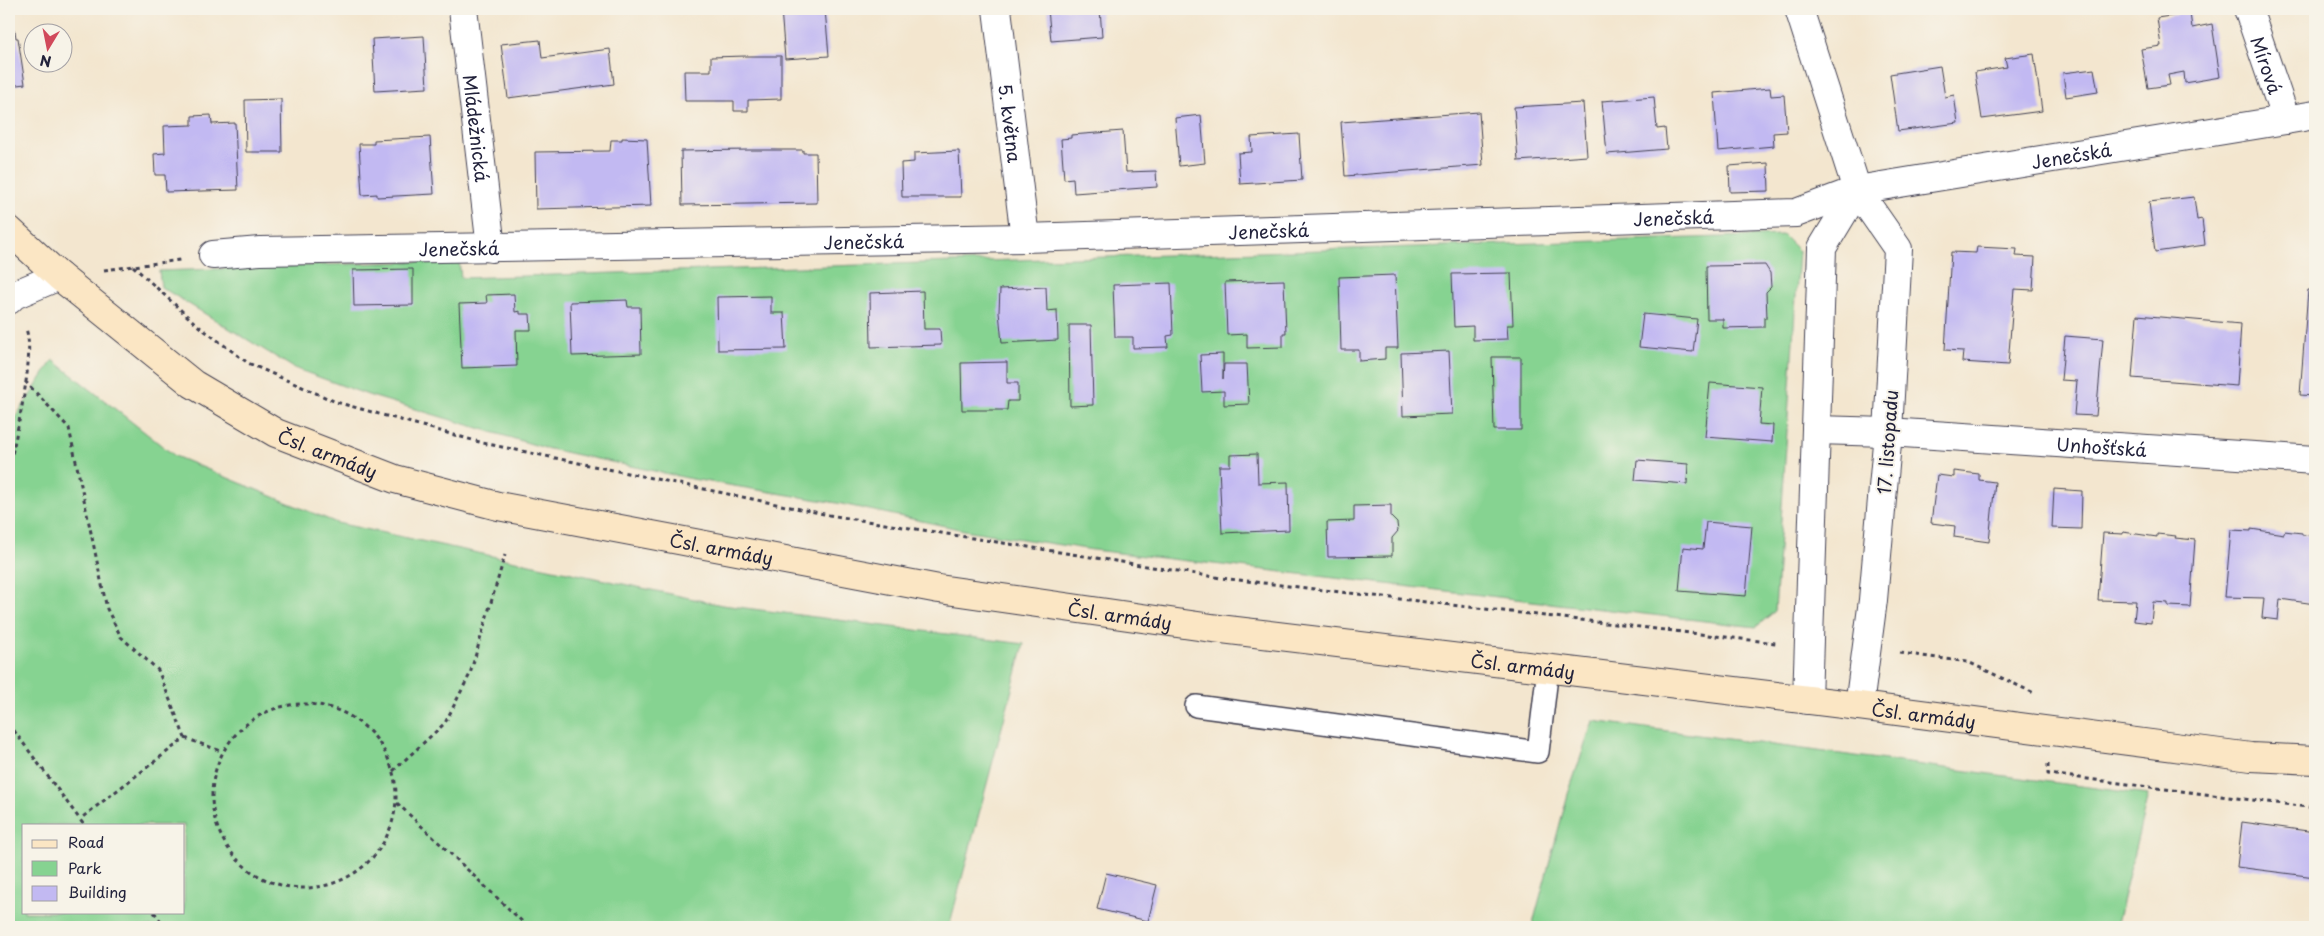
<svg xmlns="http://www.w3.org/2000/svg" width="2324" height="936" font-family="'Playpen Sans',sans-serif">
	<style>
		.green { fill: #86d391; stroke: #547a66; fill-rule: evenodd }
		.building { fill: #c2b9f2 }
		.lines { fill: none; stroke-linecap: round; stroke-linejoin: round }
		.lane-casing { stroke: #413f51; stroke-width: 24 }
		.street-casing { stroke: #413f51; stroke-width: 30 }
		.secondary-casing { stroke: #413f51; stroke-width: 30 }
		.path { stroke: #413f51; stroke-width: 3; stroke-dasharray: 4 4; stroke-linecap: butt }
		.lane { stroke: #fff; stroke-width: 21 }
		.street { stroke: #fff; stroke-width: 28 }
		.secondary { stroke: #fbe6c4; stroke-width: 28 }
		.labels { text-anchor: middle; dominant-baseline: central; stroke-width: 4; stroke-linejoin: round; paint-order: stroke }
		.street-label { font-size: 18px; fill: #22223b; stroke: #f7f3e8 }
	</style>
	<rect width="100%" height="100%" fill="#f7f3e8"/>
	<filter id="ink" filterUnits="userSpaceOnUse"><feTurbulence type="fractalNoise" baseFrequency=".02" numOctaves="2"/><feDisplacementMap in="SourceGraphic" scale="10" xChannelSelector="R" yChannelSelector="G"/><feConvolveMatrix kernelMatrix="1 2 1 2 8 2 1 2 1" color-interpolation-filters="sRGB"/></filter>
	<filter id="wash" filterUnits="userSpaceOnUse"><feTurbulence type="fractalNoise" baseFrequency=".0096" numOctaves="4" result="noise"/><feDisplacementMap in="SourceGraphic" scale="20" xChannelSelector="R" yChannelSelector="G"/><feGaussianBlur stdDeviation="1.12" result="paint"/><feColorMatrix in="noise" values="0 0 0 0 0 0 0 0 0 0 0 0 0 0 0 0 0 1.4 0 .05"/><feComposite in="paint" operator="in"/></filter>
	<g filter="url(#wash)">
		<rect width="100%" height="100%" fill="#f3e6cf"/>
		<path class="green" d="M1783,235L1799,251L1775,611L1756,627L1093,550L964,530L837,503L692,479L545,448L368,395L294,368L161,287L159,271L459,260L461,278Z
			M53,360L175,456L337,523L722,605L1024,644L949,927H9V427ZM24,825H184V912H24Z
			M1593,721L2148,795L2116,927H1532L1568,794Z"/>
		<g id="blocks">
			<path class="building" d="M781,9H825L829,56L785,59Z
				M1048,9H1100L1102,37L1051,41Z
				M2190,13L2192,28L2212,24L2220,77L2185,83L2184,72L2168,75L2170,85L2148,88L2141,49L2161,46L2157,18Z
				M15,31L16,38H18L25,84L9,86V32Z
				M424,36L427,88L375,91L372,39Z
				M540,40L542,58L610,49L614,84L508,98L501,44Z
				M2034,54L2042,111L1982,119L1975,72L2007,67L2005,58Z
				M746,56H781V99L748,100V111H734V101H685L684,71H711V57Z
				M1940,66L1945,97L1954,95L1958,123L1898,131L1890,74Z
				M2094,69L2098,92L2066,97L2063,73Z
				M1770,88L1771,96L1784,95L1787,132L1773,133L1774,146L1718,151L1714,93Z
				M1654,97L1657,129L1665,128L1667,149L1607,154L1602,101Z
				M281,99L282,152H246L245,100Z
				M1583,103L1587,156L1518,161L1514,107Z
				M1479,112L1483,165L1345,176L1341,122Z
				M211,115L212,124L235,123L238,190L166,192L165,175H155L154,154L165,153L164,126L192,125V116Z
				M1201,115L1205,163L1179,166L1175,118Z
				M1123,131L1126,172L1156,171L1157,187L1074,193L1073,178L1064,179L1061,139L1071,138V135Z
				M1299,134L1302,180L1240,184L1238,153L1252,152L1251,137Z
				M430,137L434,194L377,197V194L362,195L359,144H374V140Z
				M622,138L647,139L651,206L536,209L535,152L610,151L611,140H622Z
				M749,150H803V153H816L817,203L682,205L681,151Z
				M959,151L961,197H902L901,163L914,162V153Z
				M1768,163L1769,191L1730,192L1729,166Z
				M2194,197L2197,220L2202,219L2205,245L2155,252L2149,202Z
				M1977,247L2017,249L2016,256L2035,257L2033,290L2014,289L2008,365L1962,362L1963,351L1945,350L1951,252L1976,253Z
				M1765,265L1770,273L1771,287L1766,292L1767,318H1764V327L1723,328V319H1707L1706,266Z
				M413,269V305L354,306L353,270Z
				M1511,273L1513,325H1507L1508,339L1473,340V326L1454,327L1452,274Z
				M1395,275L1398,348H1385V359L1359,361V350H1341L1339,277Z
				M1284,280L1286,333H1283V347L1247,348V334L1227,335L1225,282Z
				M1171,283L1173,335L1167,336L1168,347L1133,348V337H1115L1113,285Z
				M1046,287L1047,311L1057,310L1058,340L1002,343L999,312L1000,289Z
				M2308,290H2315V396L2300,395Z
				M923,291L924,329H940L941,345L871,347L870,293Z
				M514,294L515,312L520,311V314H530L531,330H516L517,366L462,368L459,304L487,303L486,295Z
				M771,296V313H784L786,349L718,350L717,297Z
				M627,300L628,307H640L641,354L572,356L570,302Z
				M1643,314L1697,319L1693,352L1639,347Z
				M2137,315L2241,324L2237,386L2132,378Z
				M1069,325H1091L1093,405L1070,406Z
				M2065,336L2103,339L2096,416L2074,415L2077,381L2061,380Z
				M1449,351L1452,414L1403,416L1401,353Z
				M1223,354V379L1224,364H1247L1249,404L1224,405V391L1202,392L1200,355Z
				M1492,357H1521V430H1494Z
				M1007,362V383H1018V401H1008L1007,410H962L961,363Z
				M1710,383L1762,387L1759,424L1773,425L1772,442L1705,437Z
				M1257,454L1258,483L1288,482L1289,530L1222,533L1219,466H1230V455Z
				M1637,460L1688,464L1687,484L1635,480Z
				M1954,471L1979,474V480L1995,482L1989,542L1954,537L1955,526L1931,523L1937,475L1954,477Z
				M2054,489L2082,491L2081,529L2052,528Z
				M1391,505V517L1397,523L1398,531L1392,538V556L1328,557L1327,522L1354,521V506Z
				M1706,522L1752,526L1746,596L1679,591L1683,547L1703,549Z
				M2251,529L2284,534V531L2302,533V535L2315,536V604L2280,599L2278,620L2262,618L2264,598L2225,597L2231,530L2251,531Z
				M2123,532L2157,537V534L2176,536L2175,538L2195,540L2190,607L2168,606V603L2153,602L2151,623L2134,621L2136,601L2098,600L2103,533L2123,534Z
				M2242,822L2315,832V877L2237,867Z
				M1106,873L1157,885L1148,921L1097,909Z"/>
		</g>
	</g>
	<g filter="url(#ink)">
		<use href="#blocks" fill-opacity="0" stroke="#413f51" stroke-width="1"/>
		<g class="lines">
			<g class="lane-casing">
				<path id="lane" d="M1196,706L1538,752L1548,668"/>
			</g>
			<g class="street-casing">
				<g id="street">
					<path id="s1" d="M463,9L491,248"/>
					<path id="s2" d="M997,9L1025,238"/>
					<path d="M1799,9L1857,190L1898,249L1888,432L1873,600L1859,706"/>
					<path id="s3" d="M2248,9L2286,120"/>
					<path id="s4" d="M213,255L260,251L1025,238L1796,213L1857,190L2315,115"/>
					<path d="M9,300L14,295L59,276"/>
					<path id="s5" d="M1816,430L1888,432L2315,460"/>
					<path d="M1807,700L1822,248L1857,190"/>
				</g>
			</g>
			<g class="secondary-casing">
				<g id="secondary">
					<path id="s6" d="M9,230L59,276L193,384L276,433L395,479L498,506L939,589L1212,628L1859,706L2251,757L2315,760"/>
				</g>
			</g>
			<path class="path" d="M133,266L197,325L248,363L336,402L483,443L829,515L1221,578L1776,643
				M104,270L180,260
				M25,381L69,428L107,609L121,637L158,670L185,738L80,819
				M9,469C15,438 36,356 26,329
				M1900,653L1968,662L2036,694
				M212 796a92 92 0 1 1 184 0a92 92 0 1 1-184 0Z
				M9,724L84,825
				M185,738L221,751
				M2048,764V774L2315,808
				M393,771L445,723L470,674L505,555
				M397,803L528,927
				M154,912L165,927"/>
			<use href="#lane" class="lane"/>
			<use href="#street" class="street"/>
			<use href="#secondary" class="secondary"/>
		</g>
	</g>
	<g class="labels">
		<g class="street-label">
			<text stroke="none"><textPath href="#s3" startOffset="59">Mírová</textPath></text>
			<text stroke="none"><textPath href="#s2" startOffset="115">5. května</textPath></text>
			<text stroke="none"><textPath href="#s1" startOffset="120">Mládežnická</textPath></text>
			<text stroke="none"><textPath href="#s4" startOffset="1866">Jenečská</textPath></text>
			<text stroke="none"><textPath href="#s4" startOffset="1461">Jenečská</textPath></text>
			<text stroke="none"><textPath href="#s4" startOffset="1056">Jenečská</textPath></text>
			<text stroke="none"><textPath href="#s4" startOffset="651">Jenečská</textPath></text>
			<text stroke="none"><textPath href="#s4" startOffset="246">Jenečská</textPath></text>
			<text transform="translate(1887 442) rotate(-86)">17. listopadu</text>
			<text stroke="none"><textPath href="#s5" startOffset="286">Unhošťská</textPath></text>
			<text stroke="none"><textPath href="#s6" startOffset="392">Čsl. armády</textPath></text>
			<text stroke="none"><textPath href="#s6" startOffset="798">Čsl. armády</textPath></text>
			<text stroke="none"><textPath href="#s6" startOffset="1202">Čsl. armády</textPath></text>
			<text stroke="none"><textPath href="#s6" startOffset="1608">Čsl. armády</textPath></text>
			<text stroke="none"><textPath href="#s6" startOffset="2012">Čsl. armády</textPath></text>
		</g>
	</g>
	<rect width="2324" height="936" fill="none" stroke="#f7f3e8" stroke-width="30"/>
	<rect x="22" y="824" width="162" height="90" fill="#f7f3e8" stroke="#a29fa3"/>
	<rect x="32" y="840" width="25" height="8" fill="#fbe6c4" stroke="#a29fa3"/>
	<text x="68" y="848" font-size="15" fill="#22223b">Road</text>
	<rect x="32" y="861" width="25" height="15" fill="#86d391" stroke="#a29fa3"/>
	<text x="68" y="874" font-size="15" fill="#22223b">Park</text>
	<rect x="32" y="886" width="25" height="15" fill="#c2b9f2" stroke="#a29fa3"/>
	<text x="68" y="898" font-size="15" fill="#22223b">Building</text>
	<g transform="translate(48 48) rotate(190)"><circle r="24" fill="#f7f3e8" stroke="#a29fa3"/>
	<path d="M0-4L9 19L0 12L-9 19Z" fill="#d1495b"/>
	<text y="-8" font-size="14" font-weight="bold" text-anchor="middle" fill="#22223b">N</text>
	</g>
</svg>
